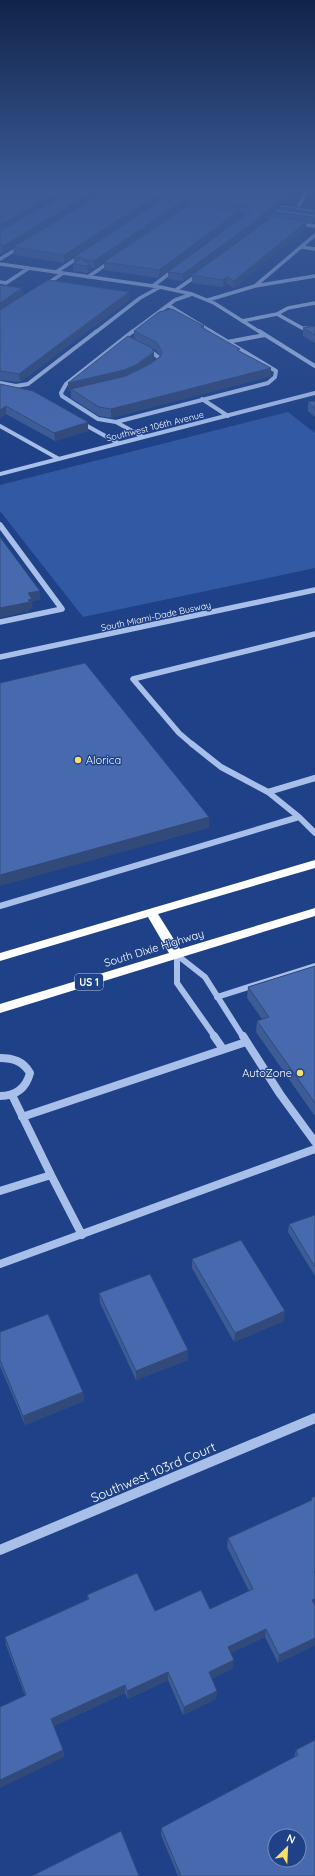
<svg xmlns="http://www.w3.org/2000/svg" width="315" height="1876" font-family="Quicksand,sans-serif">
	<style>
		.green { fill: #3259a4 }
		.water { fill: #385185; stroke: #9bb8ec }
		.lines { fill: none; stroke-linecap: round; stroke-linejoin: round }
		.minor-far5 { stroke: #a8bfea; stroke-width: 3.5 }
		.minor-far4 { stroke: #a8bfea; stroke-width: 4 }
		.minor-far3 { stroke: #a8bfea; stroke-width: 5.5 }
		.minor-far2 { stroke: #a8bfea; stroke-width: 6 }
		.minor-far1 { stroke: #a8bfea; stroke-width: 8 }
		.minor { stroke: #a8bfea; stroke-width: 10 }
		.highway { fill: #fff; fill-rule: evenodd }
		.wall { fill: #3d5b96; fill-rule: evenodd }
		.shaded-wall { fill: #324a7a }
		.building { fill: #476aaf; stroke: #324a7a; fill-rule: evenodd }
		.poi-dot { fill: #f9de67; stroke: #1e4187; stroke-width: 1.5 }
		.labels { text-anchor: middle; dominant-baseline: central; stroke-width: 3; stroke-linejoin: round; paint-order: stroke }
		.far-street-label { font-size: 9px; fill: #fff; stroke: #1e4187 }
		.shield { fill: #1e4187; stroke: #bcc6db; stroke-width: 1 }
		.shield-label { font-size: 10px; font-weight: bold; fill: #fff }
		.poi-label { font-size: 11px; fill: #fff; stroke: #1e4187; text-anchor: start }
		.street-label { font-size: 11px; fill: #fff; stroke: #1e4187 }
		.near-street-label { font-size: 13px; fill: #fff; stroke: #1e4187 }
	</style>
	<rect width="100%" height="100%" fill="#1e4187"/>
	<path class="green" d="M32,188H94L309,215L315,216V222L312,224Z
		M288,412L315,433V568L83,617L0,511V485Z"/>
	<path class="water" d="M121,188L290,207L315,211V216Z"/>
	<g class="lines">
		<path class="minor-far5" d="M299,205L309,188
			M297,224L315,226
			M301,247L315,249
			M0,259L20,247
			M0,264L160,287L192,294L214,303L260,332
			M56,272L81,256
			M88,277L111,261
			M0,282L6,283L29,268
			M44,286L63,273
			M153,286L175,269
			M255,286L315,235
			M176,290L199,274
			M208,300L255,286L315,276
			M168,305L212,332
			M277,314L288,308L315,303
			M242,321L277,314L302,328L315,329
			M96,332L140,298L160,287
			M132,332L175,300L192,294"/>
		<path class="minor-far4" d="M133,331L66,384L61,393L62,396L98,419L116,422L143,437
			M259,331L315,366
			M227,342L265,335
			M147,348L158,357L159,361L155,365
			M0,383L16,386L28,384L97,331
			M202,399L228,416
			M80,422L118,443
			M116,422L268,383L275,377L276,371L210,331
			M0,426L59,459
			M0,474L315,393"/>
		<path class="minor-far3" d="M0,525L62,609L0,622
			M0,657L315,590
			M193,745L179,733L133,679L315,634"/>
		<path class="minor-far2" d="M192,744L221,767L268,792L299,817
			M268,792L315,778
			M0,906L299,817L315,833
			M177,955L205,977L243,1037
			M177,955V983L215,1037
			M217,997L315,966"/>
		<path class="minor-far1" d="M214,1036L223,1049
			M243,1036L280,1094L315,1142
			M0,1058C13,1058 23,1061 30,1073C26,1088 16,1096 0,1096
			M12,1095L51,1175
			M22,1117L246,1042
			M0,1191L51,1175L82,1235
			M0,1264L315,1149"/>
		<path class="minor" d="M0,1550L315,1418"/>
		<path class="highway" d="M315,860V868L158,914L180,949L315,908V916L0,1013V1004L169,953L148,917L0,961V953Z"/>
	</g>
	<path class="wall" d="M10,188H183H182H304L264,220L263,222L183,281L168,279V272L247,213L239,212V218L159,278L104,270V262L188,205H187L95,268H91V271L88,273L73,271V264L74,263V257L160,201H159L64,263L14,255L13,247L101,194H100L3,253H0V193ZM63,190L71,191L63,195Z
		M306,228L234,288L227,284L223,287L192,283V275Z
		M0,285L23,296L129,300L20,382L0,380Z
		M204,326V328L239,351L271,368V376L111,418L99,416L71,398V391H68V383L134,339V331ZM152,348L156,350L160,356L150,364L144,368L154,360V352Z
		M315,326V343L303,336V328Z
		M0,384L88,431L55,441L6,414Z
		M315,401V417L308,411V402Z
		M315,966V1115H314L256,1032L257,1021L262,1019L247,998L248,987Z
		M315,1215V1276L288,1232L289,1224Z
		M192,1259L284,1321L234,1342L192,1268Z
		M99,1293L188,1360L136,1380L100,1303Z
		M0,1332L83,1392L84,1401L25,1425L0,1366Z
		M315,1496V1645L278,1663L265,1637L231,1653L233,1668L211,1679L216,1699L183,1715L168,1680L128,1699L125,1693L54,1726L63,1750L64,1757L25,1696L6,1645L5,1637L88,1599L87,1595L155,1611L210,1609L249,1591L227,1547L228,1538L311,1501V1498Z
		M315,1740V1876H178L161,1835V1828L294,1757L296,1750Z"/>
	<path class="shaded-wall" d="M100,188V194L3,253V246Z
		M297,188H304L264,220L263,222L183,281V274Z
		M63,189V196L0,232V225Z
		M159,194V201L64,263V255Z
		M187,198V205L95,268L94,261Z
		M239,211V218L159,278V270Z
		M307,221L306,228L234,288V281Z
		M90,264L91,271L88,273L87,266Z
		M227,277V284L223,287V280Z
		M22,288L23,296L0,311V303Z
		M129,292V300L20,382L19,374Z
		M154,352V360L136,373L124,378L71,389V391H68V383Z
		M271,368V376L111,418V409Z
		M6,406V414L0,419V410Z
		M88,422V431L55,441L54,433Z
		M40,591V600L32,602L33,609H30V611L0,618V608L28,593Z
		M209,817V828L0,886V875Z
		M285,1311L284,1321L234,1342L235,1333Z
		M188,1350V1360L136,1380V1371Z
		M83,1392L84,1401L25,1425L23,1416Z
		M315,1599V1606L312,1600Z
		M266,1629L265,1637L227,1655L228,1647Z
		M315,1638V1645L278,1663L279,1655Z
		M234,1660L233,1668L208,1680L209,1672Z
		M168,1672V1680L128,1699L127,1691Z
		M125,1685V1693L52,1727L51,1719Z
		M217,1691L216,1699L183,1715L184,1707Z
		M63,1750L64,1757L0,1788V1780Z"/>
	<path class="building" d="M10,188H48L63,189L0,225V193Z
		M76,188H100L3,246L0,245V231Z
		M102,188H297L261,215H264L183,274L168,272L249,212V207L187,198L94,261L82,259L90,264L87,266L73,264L82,258L74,257L163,200V195L159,194L64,255L13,247L104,193L105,191L104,188Z
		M189,205L239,211L159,270L104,262Z
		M272,217L307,221L234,281L227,277L223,280L192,275Z
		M48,280L129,292L19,374L0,371V310Z
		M0,285L22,288L0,303Z
		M172,309L204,326L201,327L240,349L237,350L271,368L111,409L99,407L71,389L126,376L150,364L161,356L162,351L156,342L134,331L159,312Z
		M315,326V335L303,328Z
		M128,336L152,348L154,352L136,365L124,370L68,383Z
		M0,384L33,391L88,422L54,433L6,406L0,410Z
		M315,401V408L308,402Z
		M0,537L40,591L28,593L32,599L28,600L30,602L0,608Z
		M85,663L209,817L0,875V683Z
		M315,966V1103L257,1021L269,1017L248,987Z
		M315,1215V1267L289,1224Z
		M241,1240L285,1311L235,1333L192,1259Z
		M150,1274L188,1350L136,1371L99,1293Z
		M48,1314L83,1392L23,1416L0,1360V1332Z
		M315,1496V1571H314L315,1574V1599L312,1600L315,1606V1638L279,1655L266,1629L228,1647L234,1660L209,1672L217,1691L184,1707L168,1672L127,1691L125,1685L51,1719L63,1750L0,1780V1707L26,1695L5,1637L89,1599L87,1595L137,1573L155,1611L201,1590L210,1609L253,1589L228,1538L312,1500L311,1498Z
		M315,1740V1876H181L161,1828L298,1755L296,1750ZM275,1836H299V1860H275Z
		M121,1831L139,1876H32Z"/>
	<linearGradient id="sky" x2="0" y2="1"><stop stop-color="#10244a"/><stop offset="0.42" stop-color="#3b5a96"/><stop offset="1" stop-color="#3b5a96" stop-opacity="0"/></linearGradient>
	<rect width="315" height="450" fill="url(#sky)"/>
	<g class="poi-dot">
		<circle cx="78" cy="760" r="4"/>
		<circle cx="300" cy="1073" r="4"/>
	</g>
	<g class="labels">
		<g class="far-street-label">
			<text transform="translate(155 426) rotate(-14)">Southwest 106th Avenue</text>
			<text transform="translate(156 616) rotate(-12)">South Miami-Dade Busway</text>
		</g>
		<rect class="shield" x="75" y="974" width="28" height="16" rx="3"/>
		<g class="shield-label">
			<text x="89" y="982">US 1</text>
		</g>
		<g class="poi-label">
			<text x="86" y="760">Alorica</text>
			<text x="292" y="1073" text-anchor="end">AutoZone</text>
		</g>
		<g class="street-label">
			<text transform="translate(154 948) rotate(-17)">South Dixie Highway</text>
		</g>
		<g class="near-street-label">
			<text transform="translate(153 1472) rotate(-23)">Southwest 103rd Court</text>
		</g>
	</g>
	<g transform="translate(287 1848) rotate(24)"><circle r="19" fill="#1e4187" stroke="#788db7"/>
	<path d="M0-3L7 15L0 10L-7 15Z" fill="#f9de67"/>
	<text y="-6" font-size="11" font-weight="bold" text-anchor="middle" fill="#ffffff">N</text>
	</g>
</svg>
